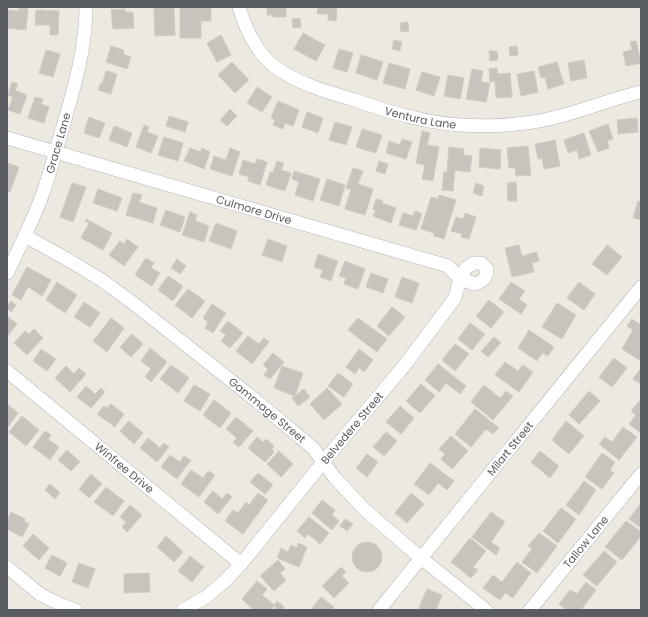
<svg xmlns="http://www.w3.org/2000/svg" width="648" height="617" font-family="Poppins,sans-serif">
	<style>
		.building { fill: #c8c4bd; stroke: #d2cbbe }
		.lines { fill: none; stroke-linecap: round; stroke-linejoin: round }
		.minor-casing { stroke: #b3b7bc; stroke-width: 14 }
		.minor { stroke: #fff; stroke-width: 13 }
		.labels { text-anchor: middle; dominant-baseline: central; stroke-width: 4; stroke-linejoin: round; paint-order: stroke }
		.street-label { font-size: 11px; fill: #595d62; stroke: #fff }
	</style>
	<rect width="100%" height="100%" fill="#ede9e0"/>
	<path class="building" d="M174,7L175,35L155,36L154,8Z
		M180,7H211V21H201V38H180Z
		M267,7H286V17H273V15H267Z
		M318,7H337L336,21L328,20V14H317Z
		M19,8L28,9L26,30L7,28V10L19,11Z
		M125,9V12H133L134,28L113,29L111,10Z
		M36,10L59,11L58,35H50V25H35Z
		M300,18L301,27L293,28L292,19Z
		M408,22L409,31L401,32L400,23Z
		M303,33L325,45L316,61L294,49Z
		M221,35L231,55L217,62L207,43Z
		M394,40L402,42L400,51L392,49Z
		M636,41L641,63L626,66L623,52L632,50L630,42Z
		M111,46L124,50L123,54L131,57L127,69L106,62Z
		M517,46L518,55L510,56L509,47Z
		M339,49L353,53L347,72L333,68Z
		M46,50L60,54L53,77L39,73Z
		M489,51H497L498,60L490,61Z
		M361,55L383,62L377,80L356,73Z
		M584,60L587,78L571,81L568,63Z
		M232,62L249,80L235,93L218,75Z
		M557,62L564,84L548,89L545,77L541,78L538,67Z
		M389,63L410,69L405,89L383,83Z
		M497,68L498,74L510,73L512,97L496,98L495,81L490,82L489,69Z
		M472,69L483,71L481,82L490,83L486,102L466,99Z
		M106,71L117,74L111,94L98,90L100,84H102Z
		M534,71L538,92L521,96L517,74Z
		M422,72L440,77L434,96L416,90Z
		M448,75L464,78L460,99L444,96Z
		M12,82L18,84L15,90L27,95L20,114L8,110L13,97L8,95Z
		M257,87L272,97L262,112L247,103Z
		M35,97L43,99L41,104L49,107L44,123L28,118Z
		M278,101L299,110L293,126L285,123L283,129L273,125L275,120L271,118Z
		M230,109L237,116L227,126L220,120Z
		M307,112L323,118L318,133L302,127Z
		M169,116L188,122L185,132L166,126Z
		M89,117L105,123L99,138L84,133Z
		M637,118L638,132L618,134L617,120Z
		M335,122L352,127L346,145L329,140Z
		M608,124L613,139L607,141L609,148L598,152L589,131Z
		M144,125L149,127L147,132L158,136L151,153L136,147Z
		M114,126L132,133L127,147L109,140Z
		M362,129L382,135L376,153L356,147Z
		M422,131L430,133L427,145L439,147L433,181L422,179L425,165L416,163Z
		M584,133L591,155L579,159L577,150L568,153L564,140Z
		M164,137L183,143L178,161L158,155Z
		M402,139L412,142L406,159L386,153L389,141L400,145Z
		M555,140L560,166L544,169L542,158L538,159L535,144Z
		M528,146L531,175L516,176L515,168H509L507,148Z
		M449,147L464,149L463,155L472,156L470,172L455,170L453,191L442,190L444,172H447Z
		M190,148L200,152L202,148L210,152L204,169L184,161Z
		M230,148L240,152L232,176L210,169L214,156L226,160Z
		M480,148L501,150L500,169L479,167Z
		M257,159L267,162L260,185L248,181L249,177L239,174L243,160L255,164Z
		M277,161L284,163L281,170L291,173L285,191L266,185L270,172L273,173Z
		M379,161L388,164L385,174L376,171Z
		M7,163L19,167L10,192L7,191Z
		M353,168L363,171L358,184L373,189L365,215L345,209L351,189L346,188Z
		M294,171L320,179L313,201L295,195L299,182L292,179Z
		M327,179L345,185L339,206L320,200Z
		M516,182L517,201H508L507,183Z
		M72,183L86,187L73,222L60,217Z
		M476,183L484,186L482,196L473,193Z
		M98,189L122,198L117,211L93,203Z
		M133,193L142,195L139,202L157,208L153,223L126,215Z
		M439,195L456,200L444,239L434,236V233L421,229L431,197L438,199Z
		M376,199L383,201L382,203L396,208L391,223L373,216L376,210L373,209Z
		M638,201L641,202V220L633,218Z
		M166,210L185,217L180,232L160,225Z
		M415,211L422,214L416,230L399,225L403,213L413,216Z
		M190,212L197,215L195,221L209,226L204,242L182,235Z
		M465,213L476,217L469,239L461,237L462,234L451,231L456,217L463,219Z
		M86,219L112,233L103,250L81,238L89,223L85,221Z
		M216,223L237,231L231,249L209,241Z
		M127,239L138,247L124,266L109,255L120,241L124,244Z
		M268,239L287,246L282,262L262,255Z
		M519,245L522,256L537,252L539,261L532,263L534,272L512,277L505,248Z
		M607,245L622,257L607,275L592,264Z
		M318,254L338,261L331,281L320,277L323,270L314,267Z
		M146,258L154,263L151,268L160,273L152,286L135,275Z
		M177,259L186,266L180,274L171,268Z
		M345,261L365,269L358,289L344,284L346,278L339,276Z
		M27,267L51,280L42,296L28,287L21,300L12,295Z
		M371,273L388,279L383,293L366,287Z
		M168,276L183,286L173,301L158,290Z
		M402,277L419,283L412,303L395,297Z
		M57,282L77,295L65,313L46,300Z
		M511,282L525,291L519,299L527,305L521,314L499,299Z
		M579,282L595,294L584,310L567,298Z
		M188,289L205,301L192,318L175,305Z
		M489,300L504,312L491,328L476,316Z
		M11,301L16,305L11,312L7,308V306Z
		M84,302L100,313L90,327L74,317Z
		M557,303L576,315L562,339L542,327Z
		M212,304L226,313L213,333L205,328L208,322L203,318Z
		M392,307L405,317L389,336L377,326Z
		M7,316L17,324L7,337Z
		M111,318L124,328L107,352L93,341Z
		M358,318L387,339L377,352L348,330Z
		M632,319L641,325V357L639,360L622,349L633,330L627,326Z
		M228,321L243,333L230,348L221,341L226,335L220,331Z
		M470,323L485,334L472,350L458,339Z
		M34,329L43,338L27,355L14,343L25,331L29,334Z
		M529,330L554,347L548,356L542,353L537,361L518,348Z
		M132,334L143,344L131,357L120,347Z
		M248,336L259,344L264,338L269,342L252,364L236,351Z
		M494,337L501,343L488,357L481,351Z
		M455,344L469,354L455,371L442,360Z
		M150,348L167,362L151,382L145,377L151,369L141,361Z
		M41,349L56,359L47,371L33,361Z
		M359,349L373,360L364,372L359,368L355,374L346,367Z
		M273,353L284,362L270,379L264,375L268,369L263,365Z
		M614,358L627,368L612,387L599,377Z
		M505,362L518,371L523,365L533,372L519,392L495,375Z
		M438,364L466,386L460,394L446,383L439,392L425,380Z
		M171,365L189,378L178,393L160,379Z
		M66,366L74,374L79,368L86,374L70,392L55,378Z
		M282,366L303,373L295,396L274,388Z
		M641,368V384L633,379Z
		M338,373L353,384L344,397L328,386Z
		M421,384L435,396L420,413L406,401Z
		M194,385L210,394L200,411L184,401Z
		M484,385L500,398L506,391L513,396L493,420L471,402Z
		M86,386L95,394L101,388L105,392L91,408L77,397Z
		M327,388L342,404L324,420L310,404Z
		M304,389L310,397L298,406L292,398Z
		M589,391L600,401L579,424L569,415Z
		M641,399V433L629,424L636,415L631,411Z
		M214,400L231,413L220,428L203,415Z
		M7,404L18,413L8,427H7Z
		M111,404L124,414L115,427L97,414L104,406L107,408Z
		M400,406L414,418L401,434L386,422Z
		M475,409L499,428L493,434L486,429L471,447L455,434Z
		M22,416L39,430L26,446L9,432Z
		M236,417L253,431L239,447L233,442L237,438L226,429Z
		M129,421L143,433L134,444L120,431Z
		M566,421L584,436L569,454L552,440Z
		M623,427L637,437L619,460L599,444L605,437L612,442Z
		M45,431L51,435L48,439L59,447L50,460L33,447Z
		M386,432L397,441L384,456L373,447Z
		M451,436L468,451L452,469L441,459L445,454L439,449Z
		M257,437L263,442L266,439L274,446L272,449L274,452L265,462L248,448Z
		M148,438L160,448L164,443L169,447L157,462L140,448Z
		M67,450L80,462L71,471L58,460Z
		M279,451L293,464L281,477L267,464Z
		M540,451L559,466L550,478L531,462Z
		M602,453L615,462L610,470L614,473L602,489L585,477Z
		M367,454L378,462L367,477L356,468Z
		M170,455L180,462L184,456L191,460L177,479L161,467Z
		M430,463L454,481L447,490L438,483L429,495L414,484Z
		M191,470L203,478L208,471L215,475L199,497L181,484Z
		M258,473L273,485L265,494L250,482Z
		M91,474L102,484L89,498L79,489Z
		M584,481L596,490L579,515L566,505Z
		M50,484L60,493L55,499L45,490Z
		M106,487L124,501L113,516L94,502Z
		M213,491L222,499L227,493L232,497L218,514L204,502Z
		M258,493L268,500L243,534L225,521L233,510L238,513L246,502L249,505Z
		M411,493L424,504L407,523L395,513Z
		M322,500L335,510L332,515L339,521L332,530L312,513Z
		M641,503V528L629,519Z
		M130,505L142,515L127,532L122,527L126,522L120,517Z
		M561,508L576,519L558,543L543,531Z
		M11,512L25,519L24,521L29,524L22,537L7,529V521Z
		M491,512L505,522L491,542L500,548L496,555L472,537Z
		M309,517L329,533L320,544L308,534L305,538L297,531Z
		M345,519L353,524L347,531L340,526Z
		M626,521L641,532V536L622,560L605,547Z
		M539,533L557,546L537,573L522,562L532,549L528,546Z
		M33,534L49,548L39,560L23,546Z
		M166,536L183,552L174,562L157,547Z
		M470,538L486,551L473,567L478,570L471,578L451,562Z
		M352 557a15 15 0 1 1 30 0a15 15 0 1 1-30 0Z
		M298,543L307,547L299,567L277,558L281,548L288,552L291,545L297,548Z
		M604,551L617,562L597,586L583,575Z
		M52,555L67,563L60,576L45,568Z
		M190,556L204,567L192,582L178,571Z
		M278,560L285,569L280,573L286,580L274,591L260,576Z
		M517,562L531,573L513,598L505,593L500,600L483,588L493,575L502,582Z
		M79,563L95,569L88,588L72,582Z
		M341,567L346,572L342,576L349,583L334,598L322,586Z
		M149,573L150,592L124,593V574Z
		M257,581L267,589L262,595L274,605L277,601L284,607L282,610H278L274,606L271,610H254L242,599Z
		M586,582L596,590L581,610H567L559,604L570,590L577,594Z
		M427,589L442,595L436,610H423L419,608Z
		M321,597L334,607L332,610H311Z"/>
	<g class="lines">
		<g class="minor-casing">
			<g id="minor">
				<path id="s1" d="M239,7C245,28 257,53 274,66C298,84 327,92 355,100C372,106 389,112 407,116C447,127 492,128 533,122C569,117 605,100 641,92"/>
				<path id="s2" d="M7,138L448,266L460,279L475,284C483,281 487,278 487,269L481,263H474L466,268L460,279L455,298L404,366L324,461L241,564L225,581L206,597L183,610"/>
				<path id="s3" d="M25,236L65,258L100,279L133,303L248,394L313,448L335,478L366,511L421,558L486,610"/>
				<path id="s4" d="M7,273C20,247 33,220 43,193C51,170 57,146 64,123C75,85 86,47 86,7"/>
				<path id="s5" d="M7,371L241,564"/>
				<path d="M7,567L41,595L62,605L76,610"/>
				<path id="s6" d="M379,610L641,287"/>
				<path id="s7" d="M530,610L641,474"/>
			</g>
		</g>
		<use href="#minor" class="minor"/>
	</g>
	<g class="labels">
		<g class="street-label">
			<text stroke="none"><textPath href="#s1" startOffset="226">Ventura Lane</textPath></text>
			<text stroke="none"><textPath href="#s4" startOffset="140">Grace Lane</textPath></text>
			<text stroke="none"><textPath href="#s2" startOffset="257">Culmore Drive</textPath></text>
			<text stroke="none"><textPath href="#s3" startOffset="299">Gammage Street</textPath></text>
			<text transform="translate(352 428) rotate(-50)">Belvedere Street</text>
			<text stroke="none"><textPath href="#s6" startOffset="208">Milart Street</textPath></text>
			<text stroke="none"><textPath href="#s5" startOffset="152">Winfree Drive</textPath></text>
			<text stroke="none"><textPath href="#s7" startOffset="88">Tallow Lane</textPath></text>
		</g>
	</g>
	<rect width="648" height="617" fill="none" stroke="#595d62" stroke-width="16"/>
</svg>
